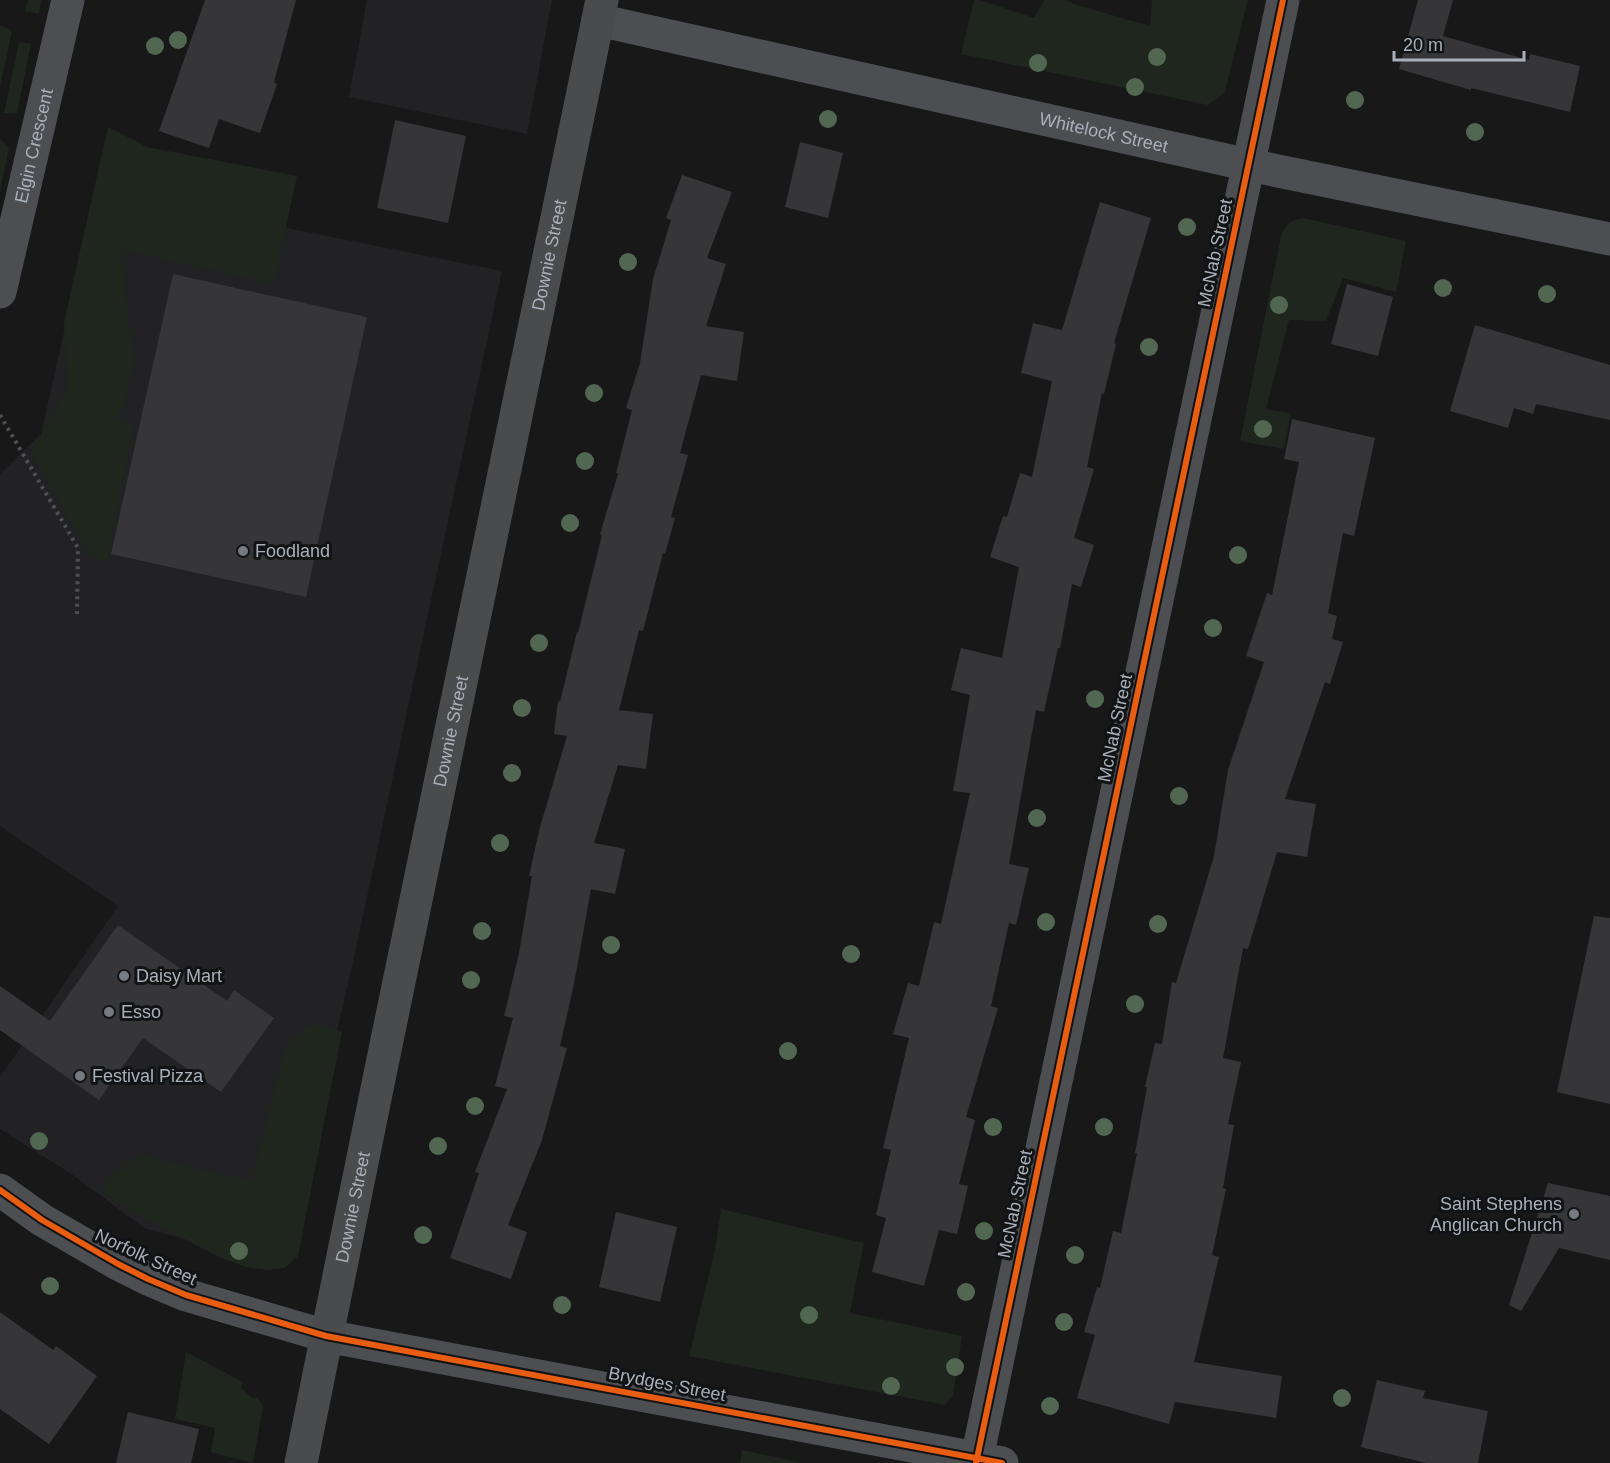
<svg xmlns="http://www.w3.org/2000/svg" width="1610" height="1463" font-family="Arial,sans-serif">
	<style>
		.built { fill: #222225 }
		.green { fill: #1e261e }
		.building { fill: #363638 }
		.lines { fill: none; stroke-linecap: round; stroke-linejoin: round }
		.path { stroke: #4e5053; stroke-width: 4; stroke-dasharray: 3 4.5; stroke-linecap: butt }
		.minor { stroke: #4c4e52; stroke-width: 33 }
		.major { stroke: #4a4b4d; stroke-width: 33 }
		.cycleway-casing { stroke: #121315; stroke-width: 10 }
		.cycleway { stroke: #e95d12; stroke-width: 6 }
		.tree { fill: #516751 }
		.poi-dot { fill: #767b82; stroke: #121315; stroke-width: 2 }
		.labels { text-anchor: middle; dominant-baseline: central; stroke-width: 6; stroke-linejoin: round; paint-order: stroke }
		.street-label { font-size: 18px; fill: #a9b0ba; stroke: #121315 }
		.poi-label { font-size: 18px; fill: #a9b0ba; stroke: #121315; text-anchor: start }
	</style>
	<rect width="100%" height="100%" fill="#181819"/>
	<path class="built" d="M367,0H552L527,134L349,97Z
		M96,190L502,271L353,962L283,1266L144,1228L73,1175L0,1129V1077L118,906L0,826V474L41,434Z"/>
	<path class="green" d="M28,0H41L39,14L25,11Z
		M974,0H980L1034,18L1044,0H1065L1077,5L1150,26L1152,0H1248L1225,92L1208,105L961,54Z
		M0,25L12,31L0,87Z
		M19,42L31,44L17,114L4,113Z
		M108,127L147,147L297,176L274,284L122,250L124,286L135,361L119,421L134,423L107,562L90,556L31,453L68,386L64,322Z
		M0,139L9,148L0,191Z
		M1303,218L1406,241L1396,292L1343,278L1326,321L1289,320L1266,409L1291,413L1284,449L1240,441L1281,236C1286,224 1290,220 1303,218Z
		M315,1022L342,1032L298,1256L285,1268L267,1270L246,1267L221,1258L134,1213L101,1191C113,1174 125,1162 145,1155L224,1175L252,1180L285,1048L304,1028Z
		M721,1209L864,1243L850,1313L962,1336L953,1395L945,1405L689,1356L715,1250Z
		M186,1352L243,1382L241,1388L253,1398H258L263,1406L253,1463L211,1452L215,1428L175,1419Z
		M742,1450L802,1463H740Z"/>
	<path class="building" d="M205,0H296L274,82L277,84L260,133L219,119L209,148L159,131Z
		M1418,0H1453L1443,36L1529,60L1530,54L1580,66L1570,112L1471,88V90L1399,69Z
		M395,120L466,136L448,223L377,208Z
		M800,142L843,153L828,218L785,207Z
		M682,175L732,192L707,258L726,264L706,326L744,332L737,381L701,375L680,453L688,455L671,517L675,518L665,554L663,553L643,631L639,630L619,710L653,714L646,769L618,765L594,843L625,849L615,894L591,889L574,984L560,1046L567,1048L542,1140L508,1225L527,1232L511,1279L450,1258L479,1173L475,1172L507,1089L495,1086L513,1018L504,1016L519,953L532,876H529L540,827L567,736L554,734L558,701L560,702L577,632L578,633L602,535L600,534L618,474L616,473L632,410L626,408L640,363L653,279L671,220L666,218Z
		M1100,202L1151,218L1114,343L1116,344L1104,394L1102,393L1087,467L1094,469L1074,538L1094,545L1081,587L1072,584L1060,648H1058L1044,712L1036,710L1009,864L1029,868L1016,925L1009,923L991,1006L998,1008L966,1117L975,1120L959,1184L968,1186L957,1234L939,1230L924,1286L872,1272L886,1218L876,1215L891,1150L883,1148L909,1038L893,1034L908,983L919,986L934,922L941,924L970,793L953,791L970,695L951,690L961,648L1002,658L1019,567L990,557L1003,516L1007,517L1020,473L1032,477L1052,381L1021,373L1033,323L1062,330Z
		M173,274L367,317L306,597L111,554Z
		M1347,284L1393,297L1378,356L1331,344Z
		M1475,325L1610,365V420L1536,404L1533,414L1514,408L1508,428L1450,411Z
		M1292,419L1375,438L1354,536L1343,533L1328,613L1337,616L1332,639L1343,642L1330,684L1325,682L1285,799L1316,804L1307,857L1277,852L1248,949L1243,948L1223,1058L1241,1062L1228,1124L1234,1125L1223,1188L1226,1189L1212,1255L1219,1257L1194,1362L1282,1376L1276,1418L1175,1402L1169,1424L1077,1398L1095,1335L1084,1332L1097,1287L1100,1288L1113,1231L1121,1233L1137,1153H1135L1147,1087H1145L1155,1043L1162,1044L1172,982L1176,983L1214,856L1228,770L1264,662L1246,656L1267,593L1272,595L1299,462L1284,459Z
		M1594,916L1610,918V1104L1557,1092Z
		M118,925L227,1001L234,990L274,1018L221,1092L143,1038L99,1100L0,1030V986L50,1021Z
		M1548,1183L1610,1196V1260L1559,1248L1521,1311L1509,1305Z
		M616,1212L677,1227L660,1302L599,1287Z
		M0,1312L53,1350L56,1346L97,1376L49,1444L0,1409Z
		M1377,1380L1425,1391L1423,1398L1488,1411L1478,1463H1426L1361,1447Z
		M128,1412L199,1429L191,1463H116Z"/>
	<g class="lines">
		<path class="path" d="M0,415L78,548L77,614"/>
		<g class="minor">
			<path id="s1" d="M598,20L1249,165L1610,239"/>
			<path id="s2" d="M0,292L68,0"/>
			<path d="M0,1190L42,1220L118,1264L148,1279L186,1295L326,1336L1002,1463"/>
			<path d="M976,1463L1283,0"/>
		</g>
		<path class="major" id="s3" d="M301,1463L380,1074L602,0"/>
		<g class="cycleway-casing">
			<path id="cycleway" d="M0,1190L42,1220L118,1264L148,1279L186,1295L326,1336L1002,1463
				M976,1463L1283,0"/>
		</g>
		<use href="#cycleway" class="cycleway"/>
	</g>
	<g class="tree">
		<circle cx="178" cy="40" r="9"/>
		<circle cx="155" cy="46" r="9"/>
		<circle cx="1157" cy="57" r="9"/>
		<circle cx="1038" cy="63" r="9"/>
		<circle cx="1135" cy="87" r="9"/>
		<circle cx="1355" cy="100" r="9"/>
		<circle cx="828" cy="119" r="9"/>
		<circle cx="1475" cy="132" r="9"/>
		<circle cx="1187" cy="227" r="9"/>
		<circle cx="628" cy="262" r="9"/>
		<circle cx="1443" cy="288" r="9"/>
		<circle cx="1547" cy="294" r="9"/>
		<circle cx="1279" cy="305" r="9"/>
		<circle cx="1149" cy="347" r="9"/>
		<circle cx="594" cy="393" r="9"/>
		<circle cx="1263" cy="429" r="9"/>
		<circle cx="585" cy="461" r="9"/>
		<circle cx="570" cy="523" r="9"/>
		<circle cx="1238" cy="555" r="9"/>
		<circle cx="1213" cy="628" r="9"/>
		<circle cx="539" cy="643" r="9"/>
		<circle cx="1095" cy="699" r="9"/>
		<circle cx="522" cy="708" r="9"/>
		<circle cx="512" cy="773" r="9"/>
		<circle cx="1179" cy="796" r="9"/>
		<circle cx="1037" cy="818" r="9"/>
		<circle cx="500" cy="843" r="9"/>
		<circle cx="1046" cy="922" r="9"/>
		<circle cx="1158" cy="924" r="9"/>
		<circle cx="482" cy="931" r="9"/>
		<circle cx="611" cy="945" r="9"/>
		<circle cx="851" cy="954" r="9"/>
		<circle cx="471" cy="980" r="9"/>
		<circle cx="1135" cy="1004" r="9"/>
		<circle cx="788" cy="1051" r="9"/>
		<circle cx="475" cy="1106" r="9"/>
		<circle cx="993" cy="1127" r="9"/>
		<circle cx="1104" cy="1127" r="9"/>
		<circle cx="39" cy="1141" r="9"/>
		<circle cx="438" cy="1146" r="9"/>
		<circle cx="984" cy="1231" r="9"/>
		<circle cx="423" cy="1235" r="9"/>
		<circle cx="239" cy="1251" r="9"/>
		<circle cx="1075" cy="1255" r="9"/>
		<circle cx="50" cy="1286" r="9"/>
		<circle cx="966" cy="1292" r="9"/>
		<circle cx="562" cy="1305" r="9"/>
		<circle cx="809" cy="1315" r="9"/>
		<circle cx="1064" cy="1322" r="9"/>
		<circle cx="955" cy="1367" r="9"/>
		<circle cx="891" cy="1386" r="9"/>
		<circle cx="1342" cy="1398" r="9"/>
		<circle cx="1050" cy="1406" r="9"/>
	</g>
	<g class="poi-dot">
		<circle cx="243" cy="551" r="6"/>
		<circle cx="124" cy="976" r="6"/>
		<circle cx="109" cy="1012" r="6"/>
		<circle cx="80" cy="1076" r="6"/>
		<circle cx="1574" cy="1214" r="6"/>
	</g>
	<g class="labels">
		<g class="street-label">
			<text stroke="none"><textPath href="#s1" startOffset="518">Whitelock Street</textPath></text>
			<text stroke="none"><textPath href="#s2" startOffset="150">Elgin Crescent</textPath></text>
			<text transform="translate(1215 253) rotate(-78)">McNab Street</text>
			<text stroke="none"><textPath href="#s3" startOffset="1233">Downie Street</textPath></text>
			<text transform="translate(1115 728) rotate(-78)">McNab Street</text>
			<text stroke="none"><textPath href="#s3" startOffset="747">Downie Street</textPath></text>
			<text transform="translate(1015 1204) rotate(-78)">McNab Street</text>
			<text stroke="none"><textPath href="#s3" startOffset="261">Downie Street</textPath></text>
			<text transform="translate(146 1257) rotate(25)">Norfolk Street</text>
			<text transform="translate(667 1384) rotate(11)">Brydges Street</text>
		</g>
		<g class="poi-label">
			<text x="255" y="551">Foodland</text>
			<text x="136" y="976">Daisy Mart</text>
			<text x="121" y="1012">Esso</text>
			<text x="92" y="1076">Festival Pizza</text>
			<text x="1562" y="1204" text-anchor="end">Saint Stephens<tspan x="1562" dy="21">Anglican Church</tspan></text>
		</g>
	</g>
	<path d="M1394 51v9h130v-9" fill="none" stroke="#a9b0ba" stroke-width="3"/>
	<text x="1403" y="51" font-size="18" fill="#a9b0ba" stroke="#121315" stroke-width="4.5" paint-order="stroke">20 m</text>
</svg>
